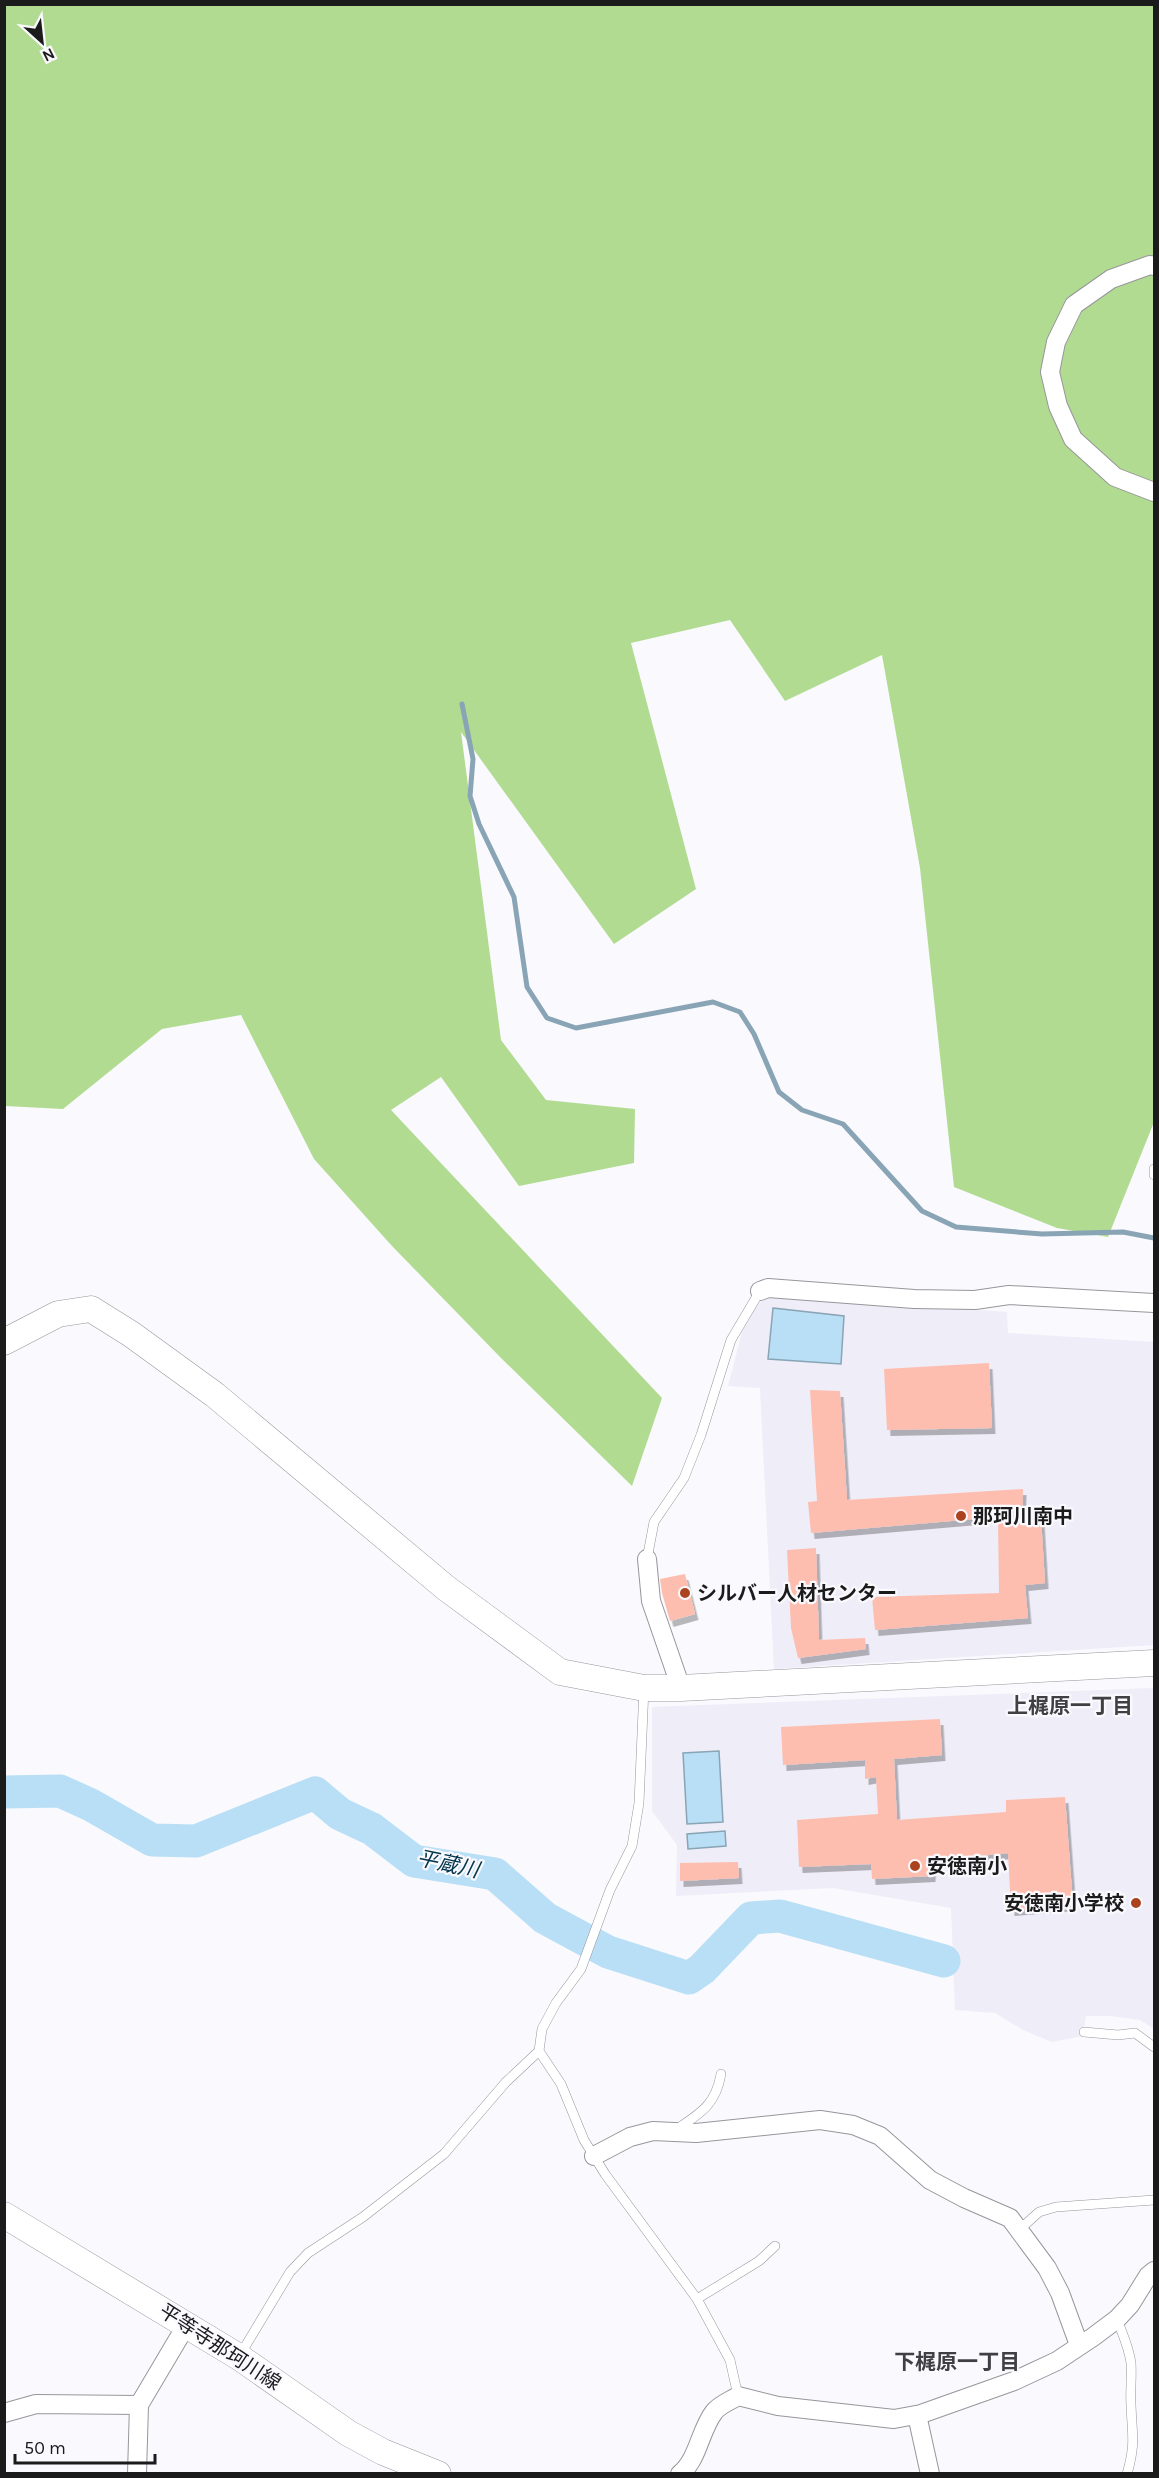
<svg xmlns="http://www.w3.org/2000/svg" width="1159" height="2478" font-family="Karla,'Noto Sans JP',sans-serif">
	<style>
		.built { fill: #efedf8 }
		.green { fill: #b1db91 }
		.water { fill: #b8dff5; stroke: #89a4b4; stroke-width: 1.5 }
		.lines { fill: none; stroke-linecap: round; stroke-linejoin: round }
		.stream { stroke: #89a4b4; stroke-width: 5 }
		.river { stroke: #b8dff5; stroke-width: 33 }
		.building { fill: #febeaf; filter: url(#shadow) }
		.lane-casing { stroke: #97969b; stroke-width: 10 }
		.street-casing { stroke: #97969b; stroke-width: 20 }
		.secondary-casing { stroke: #97969b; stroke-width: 27 }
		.lane { stroke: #fff; stroke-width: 9 }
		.street { stroke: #fff; stroke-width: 18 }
		.secondary { stroke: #fff; stroke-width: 26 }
		.poi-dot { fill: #ab441e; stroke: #faf9fe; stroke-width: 2 }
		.labels { text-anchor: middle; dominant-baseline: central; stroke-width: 4.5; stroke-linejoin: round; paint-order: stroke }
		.poi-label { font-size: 20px; font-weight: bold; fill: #1b1b1c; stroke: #faf9fe; text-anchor: start }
		.street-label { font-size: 20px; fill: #1b1b1c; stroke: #faf9fe }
		.neighbourhood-label { font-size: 21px; font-weight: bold; fill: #404043; stroke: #faf9fe }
		.water-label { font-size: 21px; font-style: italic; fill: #04374d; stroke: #faf9fe }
	</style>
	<defs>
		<filter id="shadow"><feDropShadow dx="3.5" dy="6" stdDeviation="0" flood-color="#0004"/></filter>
	</defs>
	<rect width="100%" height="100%" fill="#faf9fe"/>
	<path class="built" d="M767,1294L1007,1312L1008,1333L1154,1342V1645L774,1669L760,1388L728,1386L742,1332L756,1307Z
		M1154,1688V2029L1140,2020L1111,2016H1086L1083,2036L1052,2042L1023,2030L995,2013L955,2010L951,1908L833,1888L676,1896L677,1845L652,1811V1707Z"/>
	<path class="green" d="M4,5H1154V1122L1108,1237L1057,1228L954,1187L920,868L882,655L785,701L730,620L631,643L696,889L614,944L461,732L501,1040L546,1100L635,1109L634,1163L519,1186L441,1077L391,1110L662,1398L632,1486L502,1359L392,1246L314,1159L241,1015L162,1029L63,1109L5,1106Z"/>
	<path class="water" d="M773,1308L844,1316L841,1364L768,1359Z
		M719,1751L723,1822L687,1824L683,1753Z
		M725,1831L726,1846L688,1849L687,1834Z"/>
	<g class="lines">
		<path class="stream" d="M462,704L473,759L470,796L479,824L514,897L527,987L547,1018L576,1028L713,1002L740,1012L754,1034L779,1092L802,1110L843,1124L922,1211L956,1227L1042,1234L1123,1232L1154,1238"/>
		<path class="river" d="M4,1792L60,1791L91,1805L152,1840L196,1841L315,1793L340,1814L372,1829L414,1861L495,1874L545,1918L608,1952L689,1978L702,1969L751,1918L780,1916L944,1961"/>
	</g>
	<path class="building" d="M989,1363L992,1428L887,1430L884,1369Z
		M810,1390L840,1391L847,1500L1023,1489L1022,1520L1041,1518L1045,1583L1025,1585L1028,1618L875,1630L872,1597L999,1593L998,1517L811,1533L808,1502L817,1501Z
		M816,1548L819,1640L865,1638L866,1649L798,1658L791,1628L787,1550Z
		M685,1574L695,1614L670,1621L662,1593L660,1579Z
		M940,1719L942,1755L894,1759L897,1820L1006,1812V1800L1065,1797L1073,1905L1011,1910L1008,1853L933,1861L932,1876L872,1879L871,1864L799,1867L797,1820L878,1814L876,1777L865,1779V1760L783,1765L781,1727Z
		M738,1862L739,1878L680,1881V1863Z"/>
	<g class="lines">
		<g class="lane-casing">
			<path id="lane" d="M1154,1169V1175
				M647,1559L654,1522L684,1478L701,1435L731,1340L760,1291
				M1084,2032L1118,2035L1135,2033L1154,2047
				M539,2051L561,2084L584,2140L605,2174L697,2299L730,2360L738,2396
				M677,2129C701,2113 716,2104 721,2074
				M1019,2230L1039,2212L1056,2207L1154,2200
				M697,2299L759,2261L775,2246
				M1117,2319C1122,2333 1129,2347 1131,2363C1132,2377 1130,2391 1131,2405C1132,2434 1136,2443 1127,2474
				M240,2355L290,2272L308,2253L363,2217L444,2154L506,2082L539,2051L542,2029L556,2003L581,1969L610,1890L632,1846L639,1803L644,1688"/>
		</g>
		<g class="street-casing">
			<path id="street" d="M1154,266L1150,265L1111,279L1074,305L1056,342L1050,372L1058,406L1073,439L1115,477L1154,492
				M760,1291L768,1288L914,1299L975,1300L1009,1295L1154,1303
				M647,1559L651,1601L681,1688
				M594,2156L630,2137L653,2131L696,2133L820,2120L853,2125L880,2136L930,2180L964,2198L1010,2218L1047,2268L1060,2293L1079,2345
				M4,2413L36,2404L139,2405
				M917,2415L930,2474
				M137,2474L139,2405L187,2324
				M680,2474C698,2460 700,2430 714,2412C719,2405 730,2401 738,2396L778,2406L894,2419L921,2414L1014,2381L1057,2361L1093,2337L1117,2319L1130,2305L1148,2276L1154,2271"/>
		</g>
		<g class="secondary-casing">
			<path id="secondary" d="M4,1342L58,1314L91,1309L131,1334L215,1395L446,1588L560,1672L644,1688H681L1154,1663
				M4,2215L239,2357L348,2433L383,2452L438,2474"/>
		</g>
		<use href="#lane" class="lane"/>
		<use href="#street" class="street"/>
		<use href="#secondary" class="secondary"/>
	</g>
	<g class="poi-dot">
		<circle cx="961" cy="1516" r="6"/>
		<circle cx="685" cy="1593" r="6"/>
		<circle cx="915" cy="1866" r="6"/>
		<circle cx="1136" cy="1903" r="6"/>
	</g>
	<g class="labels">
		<g class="poi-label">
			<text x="973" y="1516">那珂川南中</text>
			<text x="697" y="1593">シルバー人材センター</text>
			<text x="927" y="1866">安徳南小</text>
			<text x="1124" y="1903" text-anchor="end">安徳南小学校</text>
		</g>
		<g class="street-label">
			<text transform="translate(220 2347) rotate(33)">平等寺那珂川線</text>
		</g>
		<g class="neighbourhood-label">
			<text x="1070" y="1706">上梶原一丁目</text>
			<text x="957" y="2362">下梶原一丁目</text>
		</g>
		<g class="water-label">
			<text transform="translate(448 1864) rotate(12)">平蔵川</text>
		</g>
	</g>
	<rect width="1159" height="2478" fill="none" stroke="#1b1b1c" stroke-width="12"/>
	<g transform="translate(42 42) rotate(153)" stroke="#faf9fe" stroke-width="4.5" paint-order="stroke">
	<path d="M0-4.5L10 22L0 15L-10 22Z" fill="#1b1b1c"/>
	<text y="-9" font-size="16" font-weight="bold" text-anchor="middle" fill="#1b1b1c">N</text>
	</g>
	<path d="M15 2454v9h140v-9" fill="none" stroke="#1b1b1c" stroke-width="3"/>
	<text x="24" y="2454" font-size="18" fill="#1b1b1c" stroke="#faf9fe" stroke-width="4.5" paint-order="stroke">50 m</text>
</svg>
